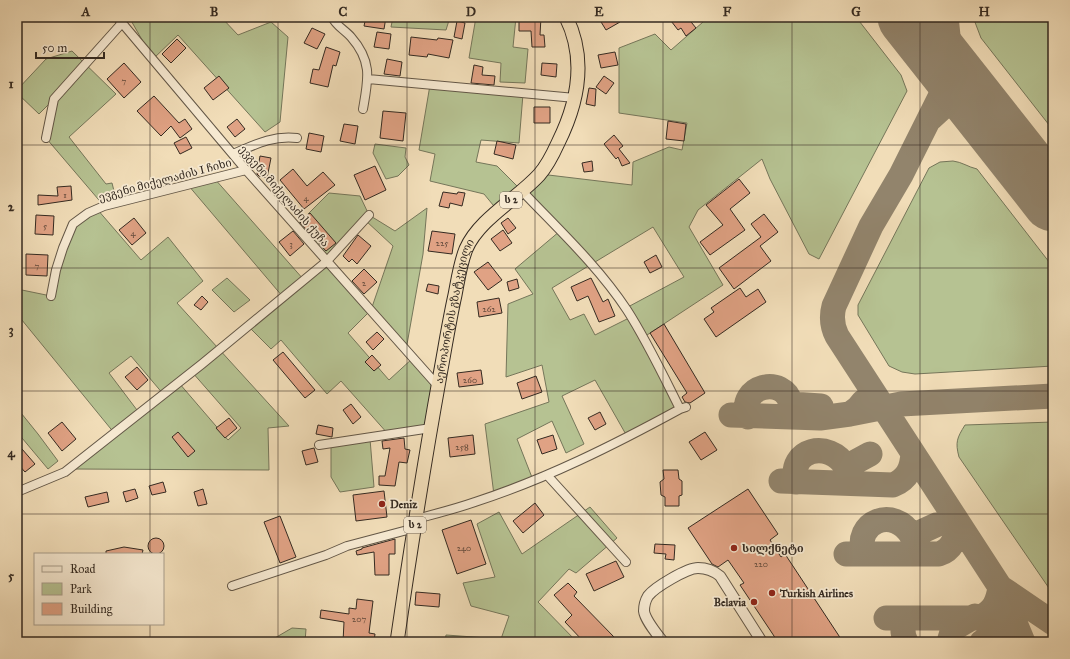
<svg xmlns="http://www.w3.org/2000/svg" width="1070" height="659" font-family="'IM FELL Great Primer','Noto Serif Georgian',serif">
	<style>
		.green { fill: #b6c292; stroke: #75765a; fill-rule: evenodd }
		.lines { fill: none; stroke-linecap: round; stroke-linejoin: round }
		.taxiway { stroke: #92846c; stroke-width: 25 }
		.runway { stroke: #92846c; stroke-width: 61 }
		.building { fill: #e0a284; stroke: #342a21 }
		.minor-casing { stroke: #635747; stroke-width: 10 }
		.tertiary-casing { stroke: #635747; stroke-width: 12 }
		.trunk-casing { stroke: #342a21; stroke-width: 15 }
		.minor { stroke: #f6e9d1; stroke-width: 8 }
		.tertiary { stroke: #f6e9d1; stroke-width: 10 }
		.trunk { stroke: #f1ddb8; stroke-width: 13 }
		.grid { fill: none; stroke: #342a21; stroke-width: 1; stroke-opacity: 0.55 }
		.poi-dot { fill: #8f2418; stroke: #f6e9d1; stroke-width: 1.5 }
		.labels { text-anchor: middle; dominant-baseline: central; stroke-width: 3.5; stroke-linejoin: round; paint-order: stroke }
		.number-label { font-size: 9px; fill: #5f483a }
		.shield { fill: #f6e9d1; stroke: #6e6356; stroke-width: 1 }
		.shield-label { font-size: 10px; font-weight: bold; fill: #342a21 }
		.street-label { font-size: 11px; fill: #342a21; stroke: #f6e9d1 }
		.poi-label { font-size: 11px; font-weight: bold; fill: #342a21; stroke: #f6e9d1; text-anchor: start }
		.neatline { fill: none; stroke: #342a21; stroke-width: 1.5 }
		.grid-label { font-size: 13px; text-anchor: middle; font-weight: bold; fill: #342a21 }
	</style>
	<rect width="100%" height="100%" fill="#f1ddb8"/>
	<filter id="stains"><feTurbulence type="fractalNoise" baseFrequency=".005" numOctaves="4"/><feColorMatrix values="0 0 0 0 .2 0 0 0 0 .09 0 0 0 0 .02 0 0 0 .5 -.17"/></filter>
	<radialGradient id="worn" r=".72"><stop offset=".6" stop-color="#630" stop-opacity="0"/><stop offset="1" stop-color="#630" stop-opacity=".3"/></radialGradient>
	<path class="green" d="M129,17H184L188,20L191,17H221L238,35L271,22L288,37L280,122L265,132L178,35L153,59Z
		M393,17H450L446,30L391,27Z
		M476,17H516L513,47L528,49L525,83L500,82L501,63L469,58Z
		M698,17H856L901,75L907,91L819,259L809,254L770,179L762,159L698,210L689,227L723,285L644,337L680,409L628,438L595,380L562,396L584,444L566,453L552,421L517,439L533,480L494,495L485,424L549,402L542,365L506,377L508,304L533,294L515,269L560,231L522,191L498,211L484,194L430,181L435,154L419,150L430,85L523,94L519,143L481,140L476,162L497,166L522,191L540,174L632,185L633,162L669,147L682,150L687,123L619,113V48L655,34L671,50L703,22ZM653,227L684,277L626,308L631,317L595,335L584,314L570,320L552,288Z
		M973,17H1053V130L981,38Z
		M72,51L116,94L69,137L106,184L112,183L117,203L104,206L46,138L54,99L39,114L17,93V90L46,59Z
		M375,144L406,148L405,157L409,165L398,176L386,179L373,153Z
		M953,161C962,162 968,167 977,169L1053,267V366L915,374L902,372L889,366L858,315V305L929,168L940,162Z
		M214,178L304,280L327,261L296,226L329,193L360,196L369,215L395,231L427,208L423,254L406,350L371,310L348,333L389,380L413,358L438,386L431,428L388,434L341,381L327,394L281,340L271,349L248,326L283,297L188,185ZM365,220L393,246L371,310L327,261Z
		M97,209L141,260L168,237L203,281L177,303L289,426L268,428L269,470L73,469L115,434L17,314V289L51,296L73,224ZM131,356L164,395L140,414L109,373ZM192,372L241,428L228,440L179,383Z
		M227,278L250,300L234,312L212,290Z
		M17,408L38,434L58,461L48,469L17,432Z
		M1053,422V594L959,457C955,442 957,438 965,425Z
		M370,439L374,487L340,492L331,477V445Z
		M590,507L617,538L576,573L569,569L538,602L577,642H445L446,635L501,639L509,616L471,606L463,583L495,577L477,524L499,512L522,554Z
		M292,628L306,629L305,642H268Z"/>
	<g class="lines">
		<path class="taxiway" d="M946,17L952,73L901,175L871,226L834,306C831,317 832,326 837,336L1000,587L1023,642
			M931,118L943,107L956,103L970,104L979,109L997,130
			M850,414L901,404L1053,396
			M731,415L820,418L850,414L858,408L863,402
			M748,417C737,386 784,374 791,404L821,406
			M781,481L893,485C908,479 912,468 913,453
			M796,482C788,449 829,439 846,467L870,454
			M846,554H939C954,549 957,535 957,521
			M864,554C853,522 894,505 912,536L936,525
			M886,618H979C994,611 998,602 1000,587L1053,623
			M904,618C902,627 902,634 906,642
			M949,642L953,629L975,616
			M982,642L1007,626L1010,613"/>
		<path class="runway" d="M908,17L1053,201"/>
	</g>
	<path class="building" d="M366,17H386L384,29L364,26Z
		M519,17H541L540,35H544L545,47H532L531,31H519Z
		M598,17H617L620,22L606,30Z
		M668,17H687L696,28L686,36L681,28L678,30Z
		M457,21L465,23L462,39L454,37Z
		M312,28L325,34L317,49L304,43Z
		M377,32L391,34L389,49L374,47Z
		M411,37L437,40L438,38L453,40L449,58L428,54L427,57L409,55Z
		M177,39L186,48L171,63L162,54Z
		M326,47L340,52L336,66L333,65L328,87L310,83L313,69L319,70Z
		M615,52L618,65L601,68L598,55Z
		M387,59L402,62L400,76L384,74Z
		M124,63L141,82L124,98L107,79Z
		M542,63L557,64L556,77L541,75Z
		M474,65L483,67L482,75L495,76L494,85L471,83Z
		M219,76L229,88L213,100L204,88Z
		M604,76L614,83L606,94L596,87Z
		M589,88L596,89L595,106L586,104Z
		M154,96L179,123L185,119L192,129L180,138L171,126L161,136L137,111Z
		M534,107H550V123H534Z
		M383,111L406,113L403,141L380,138Z
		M237,119L245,129L235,137L227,127Z
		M668,121L686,124L684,141L666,139Z
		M344,124L358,126L355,144L340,141Z
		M309,133L324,136L321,152L306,149Z
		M614,135L623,146L619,149L630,163L622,166L618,157L616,159L604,144Z
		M186,137L192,148L180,154L174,143Z
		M497,141L516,145L513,159L494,154Z
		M260,156L271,158L267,178L259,176L257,174Z
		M592,161L593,171L584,172L582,163Z
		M375,166L386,190L365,200L354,175Z
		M293,169L307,186L323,172L335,185L304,209L280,180Z
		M739,179L750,193L730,209L745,230L710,255L700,242L723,225L706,205Z
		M71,186L72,200L38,205V195L58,196L57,187Z
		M443,192L457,194L458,192L465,193L462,206L450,203L449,208L439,206Z
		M310,213L336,243L326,251L301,224L300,221Z
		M764,214L778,232L760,246L771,261L734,289L719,268L761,237L751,224Z
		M36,215L54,216L53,235L35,234Z
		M134,218L146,233L132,245L119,230Z
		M508,218L516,228L508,234L501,223Z
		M503,230L512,243L500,251L491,239Z
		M293,231L304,244L290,256L279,242Z
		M432,231L455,234L452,254L428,251Z
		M358,235L371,246L357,264L352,259L349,262L343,256Z
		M26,254L48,255L47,276L26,275Z
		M656,255L662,267L650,273L644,262Z
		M488,262L502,280L488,290L474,272Z
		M364,269L377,282L364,294L352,281Z
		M591,278L603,302L608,299L615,316L599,322L588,296L577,301L571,287Z
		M517,279L519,288L509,291L507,282Z
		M428,284L439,286L438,294L426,291Z
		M740,288L746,297L758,289L766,302L716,337L704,319L714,312L711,308Z
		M202,296L208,302L201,310L194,305Z
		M499,298L502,313L479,317L477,302Z
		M664,324L705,393L690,403L685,402L682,397L687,393L650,333Z
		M377,332L384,339L373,350L366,342Z
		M283,352L315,390L305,398L273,360Z
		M372,355L381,365L374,371L365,362Z
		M137,367L148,380L137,390L125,377Z
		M481,370L483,384L459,387L457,373Z
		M536,376L542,392L522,399L517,383Z
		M351,404L361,417L353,424L343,410Z
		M600,412L606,424L595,430L588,418Z
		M229,418L237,428L225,438L216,428Z
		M62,422L76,439L62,451L48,433Z
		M318,425L333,428L332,437L316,434Z
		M178,432L195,451L188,457L172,437Z
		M705,432L717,450L701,460L689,442Z
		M473,435L475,454L450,457L448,438Z
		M553,435L557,449L542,454L537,440Z
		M404,438L405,449L410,450L407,463L399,462L395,486L379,485V476H385L390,448L383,449L382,441Z
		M314,448L318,462L306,465L302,451Z
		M22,449L35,464L25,472L17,463V453Z
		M663,470H678L679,479L682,481V495L679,496V506H665V497L661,495L660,482L664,479Z
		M163,482L166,492L152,495L149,486Z
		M135,489L138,498L126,502L123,492Z
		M203,489L207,504L198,506L194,492Z
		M748,489L778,534L770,540L781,557L785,554L843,642H778L740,585L744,583L728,560L718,567L712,564L688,528Z
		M384,491L387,517L356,521L353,495Z
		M107,492L109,502L88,507L85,497Z
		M535,503L544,515L523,533L513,521Z
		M280,516L296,557L280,563L264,522Z
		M471,520L486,564L457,574L442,530Z
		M148 546a8 8 0 1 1 16 0a8 8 0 1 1-16 0Z
		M395,539V554H389V575H375L374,552L357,555L356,551L362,549V548Z
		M655,544L675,545L674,560L665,559L666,554L654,553Z
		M124,547L143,550L142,554H106V551Z
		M616,561L624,577L594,591L586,574Z
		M568,583L577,592L574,596L614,637L609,642H584L565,622L572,615L554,595Z
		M416,592L440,594L439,607L415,605Z
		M357,599L373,601L369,633L375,634L374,641L353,638V642H343L344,622L320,618L321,610L349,614V608L356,609Z"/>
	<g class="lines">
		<g class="minor-casing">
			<path id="minor" d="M117,17L246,170L438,386
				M332,17C336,26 345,30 351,37C373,62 368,80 363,109
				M368,79L575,98
				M46,138L54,99L122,23
				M233,154C254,145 273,135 297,138
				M522,191C558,229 598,266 627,310C647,341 663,375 680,409
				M51,296L56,270L63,248L73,224L88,213L104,206L246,170
				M319,445L431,428
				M547,475L626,562
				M17,492L65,472L202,364L327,261L369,215
				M416,519C435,514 455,509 475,502C546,479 614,445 680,409L686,407
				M232,586L326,555L347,546L415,528"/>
		</g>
		<g class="tertiary-casing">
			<path id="tertiary" d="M663,642C657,634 645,620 644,611C644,606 645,601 648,596C655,587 687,568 698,568C707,568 714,571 720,576L762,642"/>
		</g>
		<g class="trunk-casing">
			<g id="trunk">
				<path id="s1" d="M397,642C410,553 424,464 440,375C445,348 449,322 455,295C458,280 460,264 466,249C479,219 517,199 539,175C547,166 553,154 558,143C578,103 587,59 566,17"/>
			</g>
		</g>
		<use href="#minor" class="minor"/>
		<use href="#tertiary" class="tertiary"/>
		<use href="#trunk" class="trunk"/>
	</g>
	<path class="grid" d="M150,17V554M278,17V642M407,17V642M535,17V642M663,17V642M792,17V642M920,17V642M17,145H1053M17,268H1053M17,391H1053M17,514H1053M150,624V642"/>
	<g class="poi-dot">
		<circle cx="382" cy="504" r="4"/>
		<circle cx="734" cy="548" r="4"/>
		<circle cx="772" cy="593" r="4"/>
		<circle cx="754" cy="602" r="4"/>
	</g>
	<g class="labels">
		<g class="number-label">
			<text x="124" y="80">7</text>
			<text x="65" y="194">1</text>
			<text x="306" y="197">4</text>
			<text x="45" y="225">5</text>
			<text x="133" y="232">4</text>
			<text x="442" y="242">225</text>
			<text x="291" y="243">3</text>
			<text x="37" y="265">7</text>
			<text x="364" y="282">2</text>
			<text x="489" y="308">262</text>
			<text x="470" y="379">260</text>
			<text x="462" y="446">258</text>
			<text x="464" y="547">240</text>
			<text x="761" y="563">220</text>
			<text x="359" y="618">207</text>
		</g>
		<g class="shield">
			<rect x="500" y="192" width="22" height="16" rx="3"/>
			<rect x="404" y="517" width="22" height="16" rx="3"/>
		</g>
		<g class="shield-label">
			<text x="511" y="200">ს 2</text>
			<text x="415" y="525">ს 2</text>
		</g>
		<g class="street-label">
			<text transform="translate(165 180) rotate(-15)">ევგენი მიქელაძის I ჩიხი</text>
			<text transform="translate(284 196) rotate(49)">ევგენი მიქელაძის ქუჩა</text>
			<text stroke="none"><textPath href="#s1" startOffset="336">აეროპორტის გზატკეცილი</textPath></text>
		</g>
		<g class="poi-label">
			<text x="390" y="504">Deniz</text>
			<text x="742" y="548">სილქნეტი</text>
			<text x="780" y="593">Turkish Airlines</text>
			<text x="746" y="602" text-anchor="end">Belavia</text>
		</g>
	</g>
	<rect width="1070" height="659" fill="none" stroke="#f1ddb8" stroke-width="44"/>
	<rect x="34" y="553" width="130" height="72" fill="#f6e9d1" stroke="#a89d8b"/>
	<rect x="42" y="566" width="20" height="6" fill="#f6e9d1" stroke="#a89d8b"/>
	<text x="70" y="573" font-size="12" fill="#342a21">Road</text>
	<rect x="42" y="583" width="20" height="12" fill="#b6c292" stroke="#a89d8b"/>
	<text x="70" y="593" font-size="12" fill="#342a21">Park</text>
	<rect x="42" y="603" width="20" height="12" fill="#e0a284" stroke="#a89d8b"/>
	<text x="70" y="613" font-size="12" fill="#342a21">Building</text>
	<path d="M36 52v6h68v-6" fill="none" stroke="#342a21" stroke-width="2"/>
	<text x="42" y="52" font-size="12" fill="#342a21" stroke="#f6e9d1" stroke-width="3" paint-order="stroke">50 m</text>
	<rect x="22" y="22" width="1026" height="615" class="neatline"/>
	<g class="grid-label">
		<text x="86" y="16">A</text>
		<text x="214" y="16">B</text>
		<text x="343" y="16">C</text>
		<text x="471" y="16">D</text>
		<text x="599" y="16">E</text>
		<text x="727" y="16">F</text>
		<text x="856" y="16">G</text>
		<text x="984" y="16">H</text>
		<text x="11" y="88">1</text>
		<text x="11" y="211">2</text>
		<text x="11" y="334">3</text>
		<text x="11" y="457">4</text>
		<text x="11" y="580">5</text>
	</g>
	<rect width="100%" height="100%" filter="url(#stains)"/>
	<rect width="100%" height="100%" fill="url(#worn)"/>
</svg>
